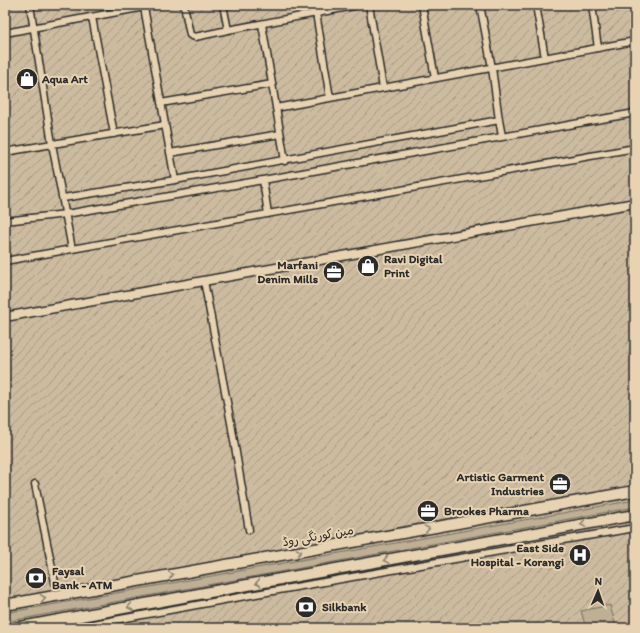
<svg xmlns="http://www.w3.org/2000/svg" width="640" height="633" font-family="Itim,'Playpen Sans Arabic',sans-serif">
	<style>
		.industrial { fill: url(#industrial-furrows) }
		.grass { fill: #beaf95; stroke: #746d60 }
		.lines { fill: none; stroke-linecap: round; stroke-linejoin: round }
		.minor-casing { stroke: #2b2b2b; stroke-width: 9 }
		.tertiary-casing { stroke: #2b2b2b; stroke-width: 11 }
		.primary-casing { stroke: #2b2b2b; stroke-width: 13 }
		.minor { stroke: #e7d3b2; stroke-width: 6 }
		.tertiary { stroke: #e7d3b2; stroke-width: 8 }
		.primary { stroke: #e7d3b2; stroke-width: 10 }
		.oneway { stroke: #897f6e }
		.labels { text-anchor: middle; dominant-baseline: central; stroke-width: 4; stroke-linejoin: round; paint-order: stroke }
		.poi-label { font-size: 12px; font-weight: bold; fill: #2b2b2b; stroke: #e7d3b2; text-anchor: start }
		.street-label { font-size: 12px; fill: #2b2b2b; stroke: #e7d3b2 }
	</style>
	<defs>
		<pattern id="industrial-furrows" width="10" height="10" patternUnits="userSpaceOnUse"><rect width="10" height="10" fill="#ccbb9f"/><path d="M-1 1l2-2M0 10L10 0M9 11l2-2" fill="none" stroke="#a69882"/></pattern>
	</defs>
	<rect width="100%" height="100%" fill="#dcc9aa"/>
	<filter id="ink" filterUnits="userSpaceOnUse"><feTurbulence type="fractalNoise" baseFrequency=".025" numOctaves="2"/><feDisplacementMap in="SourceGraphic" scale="8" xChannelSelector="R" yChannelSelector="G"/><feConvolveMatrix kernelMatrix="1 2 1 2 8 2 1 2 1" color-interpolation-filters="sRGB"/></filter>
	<g filter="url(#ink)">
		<path class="industrial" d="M5,5H635V628H5Z"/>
		<path class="grass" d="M635,500V507L5,622V613Z
			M610,605L616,627L611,628H586L581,611Z"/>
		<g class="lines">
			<g class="minor-casing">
				<path id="minor" d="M30,5L52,144L72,249
					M184,5L190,35L195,37L228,30L359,5
					M223,5L228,30
					M369,5L383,88
					M422,5L435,78
					M480,5L492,68L499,120
					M536,5L545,58
					M592,5L598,48
					M144,7L175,180
					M316,13L330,98
					M92,17L114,134
					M262,24L285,161
					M5,33L155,5
					M161,103L272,84
					M276,108L635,41
					M5,152L165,125
					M170,153L280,134
					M263,180L268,214
					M63,198L175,180L499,120L502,136
					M5,221L66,214L263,180L635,113
					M5,261L635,148
					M204,281L231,423L249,530
					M35,484L56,587
					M72,628L256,594L557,541L635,528"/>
			</g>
			<g class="tertiary-casing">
				<path id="tertiary" d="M5,317L635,203"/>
			</g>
			<g class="primary-casing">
				<path id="primary" d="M5,605L635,491
					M16,628L253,584L635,515"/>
			</g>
			<use href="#minor" class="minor"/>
			<use href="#tertiary" class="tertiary"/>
			<use href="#primary" class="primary"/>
		</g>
		<defs><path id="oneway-chevron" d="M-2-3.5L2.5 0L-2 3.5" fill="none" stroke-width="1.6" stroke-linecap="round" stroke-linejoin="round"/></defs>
		<g class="oneway">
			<use href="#oneway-chevron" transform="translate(583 524) rotate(170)"/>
			<use href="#oneway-chevron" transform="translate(427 529) rotate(-10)"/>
			<use href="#oneway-chevron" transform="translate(299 552) rotate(-10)"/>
			<use href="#oneway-chevron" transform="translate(386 560) rotate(170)"/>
			<use href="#oneway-chevron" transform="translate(171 575) rotate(-10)"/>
			<use href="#oneway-chevron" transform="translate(258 583) rotate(170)"/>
			<use href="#oneway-chevron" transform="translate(43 598) rotate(-10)"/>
			<use href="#oneway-chevron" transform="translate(130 607) rotate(169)"/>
		</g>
	</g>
	<defs>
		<g id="shop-disc" transform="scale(1.15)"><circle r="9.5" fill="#2b2b2b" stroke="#e7d3b2"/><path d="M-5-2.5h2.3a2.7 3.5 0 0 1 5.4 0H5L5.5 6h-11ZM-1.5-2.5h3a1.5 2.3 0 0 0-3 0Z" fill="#fff"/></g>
		<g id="office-disc" transform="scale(1.15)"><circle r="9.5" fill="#2b2b2b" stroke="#e7d3b2"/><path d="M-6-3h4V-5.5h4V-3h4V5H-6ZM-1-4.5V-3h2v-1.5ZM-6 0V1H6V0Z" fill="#fff"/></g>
		<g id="hospital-disc" transform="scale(1.15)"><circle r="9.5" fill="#2b2b2b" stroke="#e7d3b2"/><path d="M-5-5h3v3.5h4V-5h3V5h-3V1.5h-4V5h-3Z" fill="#fff"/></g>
		<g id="bank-disc" transform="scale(1.15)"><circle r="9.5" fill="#2b2b2b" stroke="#e7d3b2"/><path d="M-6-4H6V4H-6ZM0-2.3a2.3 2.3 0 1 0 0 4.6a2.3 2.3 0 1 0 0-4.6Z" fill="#fff"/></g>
	</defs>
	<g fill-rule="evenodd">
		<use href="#shop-disc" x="27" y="79"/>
		<use href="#shop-disc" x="368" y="266"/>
		<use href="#office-disc" x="334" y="272"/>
		<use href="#office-disc" x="560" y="484"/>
		<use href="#office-disc" x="428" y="511"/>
		<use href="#hospital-disc" x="580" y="555"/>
		<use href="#bank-disc" x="36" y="578"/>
		<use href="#bank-disc" x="306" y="607"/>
	</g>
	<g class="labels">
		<g class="poi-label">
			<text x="42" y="79">Aqua Art</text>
			<text x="384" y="259">Ravi Digital<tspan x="384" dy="14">Print</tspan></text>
			<text x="318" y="265" text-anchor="end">Marfani<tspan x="318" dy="14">Denim Mills</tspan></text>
			<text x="544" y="477" text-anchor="end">Artistic Garment<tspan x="544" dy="14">Industries</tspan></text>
			<text x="444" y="511">Brookes Pharma</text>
			<text x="564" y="548" text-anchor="end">East Side<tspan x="564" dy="14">Hospital - Korangi</tspan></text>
			<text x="52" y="571">Faysal<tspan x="52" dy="14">Bank - ATM</tspan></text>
			<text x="322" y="607">Silkbank</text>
		</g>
		<g class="street-label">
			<text transform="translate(318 536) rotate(-10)">مین کورنگی روڈ</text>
		</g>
	</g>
	<rect width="640" height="633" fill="none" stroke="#e7d3b2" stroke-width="20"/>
	<rect x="10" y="10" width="620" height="613" fill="none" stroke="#2b2b2b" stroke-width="1.5" filter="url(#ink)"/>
	<g transform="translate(598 591) rotate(2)" stroke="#e7d3b2" stroke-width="3" paint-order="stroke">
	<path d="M0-3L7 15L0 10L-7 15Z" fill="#2b2b2b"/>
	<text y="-6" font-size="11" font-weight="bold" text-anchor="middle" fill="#2b2b2b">N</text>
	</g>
</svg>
